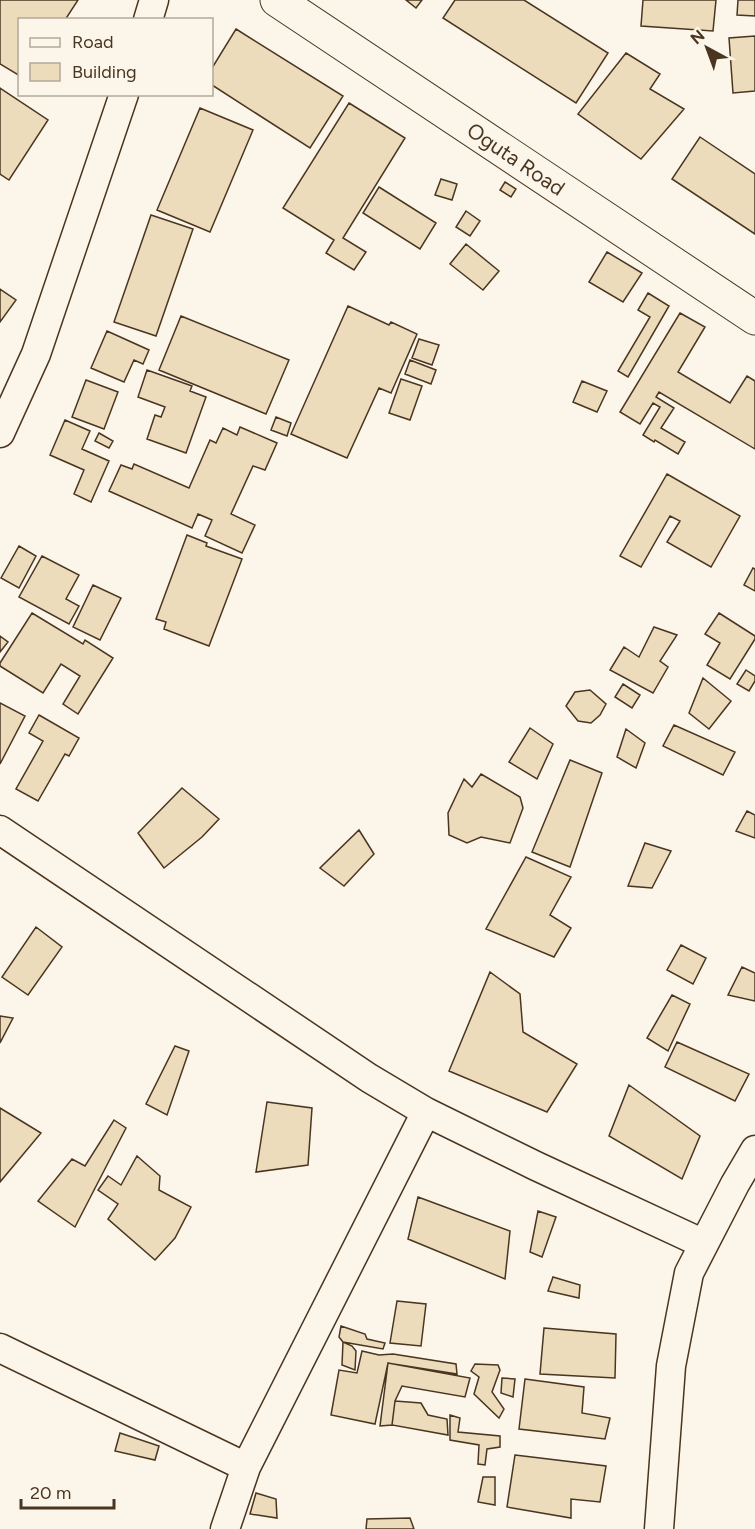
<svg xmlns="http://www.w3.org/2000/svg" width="755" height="1529" font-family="Figtree,sans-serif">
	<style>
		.building { fill: #ecdcbc; stroke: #4a3520; stroke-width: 1.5 }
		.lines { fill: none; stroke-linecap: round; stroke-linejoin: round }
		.street-casing { stroke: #4a3520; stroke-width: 31 }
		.secondary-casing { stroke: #4a3520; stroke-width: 35 }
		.street { stroke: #fbf6e9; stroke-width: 28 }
		.secondary { stroke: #fbf6e9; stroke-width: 33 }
		.labels { text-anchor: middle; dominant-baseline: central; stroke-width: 4.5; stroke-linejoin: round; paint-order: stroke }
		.street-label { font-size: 21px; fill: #4a3520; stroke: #fbf6e9 }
	</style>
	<rect width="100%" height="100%" fill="#fbf6e9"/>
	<path class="building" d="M0,0H78L65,20H20V76L0,64Z
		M406,0H422L416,8Z
		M455,0H524L608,53L576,103L443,18Z
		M643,0H716L713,31L641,26Z
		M738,0H755V16L737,15Z
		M236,29L343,96L310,148L212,85V68Z
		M755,36V91L733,93L729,38Z
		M626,53L660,74L650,89L684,109L641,159L578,114Z
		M0,88L48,120L9,180L0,174Z
		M349,103L405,138L343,238L366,252L354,270L326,253L334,240L283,208Z
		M200,108L253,130L210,232L157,210Z
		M700,137L755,174V234L672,179Z
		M441,179L457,184L452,200L435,195Z
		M505,182L516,189L511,197L500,190Z
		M379,187L436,223L420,249L363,213Z
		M466,211L480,221L470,236L456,227Z
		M151,215L193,229L156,336L114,322Z
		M466,244L499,271L483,290L450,264Z
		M607,252L642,273L623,302L589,282Z
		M0,289L16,300L0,322Z
		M648,293L669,306L628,377L618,371L650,317L638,310Z
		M348,306L389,325L391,322L417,334L391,393L379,388L347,458L291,434Z
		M680,313L705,327L678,372L730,403L747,376L755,381V449L659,392L656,397L674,408L661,428L685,442L678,454L655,440L654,442L643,435L660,407L653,403L640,424L620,412Z
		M181,316L289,360L266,414L159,370Z
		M107,331L149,350L143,364L134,360L124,382L91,368Z
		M419,339L439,345L432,365L412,358Z
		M410,360L436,370L431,384L405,374Z
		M147,370L192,386L190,391L206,397L186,453L147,439L155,415L161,417L165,407L138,397Z
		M401,379L422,386L410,420L389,413Z
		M86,380L118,392L104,429L72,417Z
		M582,381L607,391L597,412L573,402Z
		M276,417L291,423L287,436L271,430Z
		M65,420L90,431L82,449L109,461L91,502L74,494L84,470L50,455Z
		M240,427L277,443L265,470L253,466L231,514L255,525L242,553L205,536L212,520L198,514L192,528L109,491L121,465L132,469L134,464L189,488L210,440L216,443L223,428L237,435Z
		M99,433L113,441L109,448L95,441Z
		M667,474L740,516L711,567L667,542L680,521L670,516L641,567L620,556Z
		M187,535L207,543L206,546L242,559L209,646L164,629L166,622L156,619Z
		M19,546L36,556L19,588L1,578Z
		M42,556L79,575L66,599L79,606L69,624L19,597Z
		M753,568L755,569V591L744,585Z
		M93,585L121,598L100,640L73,627Z
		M32,613L83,644L85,640L113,658L78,714L63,704L80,676L61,664L43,693L0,666V663Z
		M719,613L755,636V639L730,679L707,665L720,643L705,634Z
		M654,627L677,635L660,661L668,667L653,693L610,670L624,647L639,657Z
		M0,636L8,642L0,652Z
		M746,670L755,676V681L749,691L737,684Z
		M703,678L731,701L709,729L689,713Z
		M623,684L640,695L632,708L615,697Z
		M590,690L606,704L600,715L591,723L578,721L566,706L575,692Z
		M0,703L25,716L0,764Z
		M39,715L79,738L69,756L65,754L38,801L16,789L43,741L29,733Z
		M674,725L735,752L723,775L663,746Z
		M530,728L553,744L537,779L509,762Z
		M626,729L645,743L636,768L617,757Z
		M570,760L602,773L570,867L532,852Z
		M481,774L520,797L523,808L510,843L481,837L467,843L449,835L448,813L464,779L472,787Z
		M182,788L219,819L202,837L164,868L138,833Z
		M747,811L755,815V838L736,831Z
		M359,830L374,854L344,886L320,868Z
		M645,843L671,851L652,888L628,886Z
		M526,857L571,877L550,915L571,928L554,957L486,929Z
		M36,927L62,947L28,995L2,977Z
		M681,945L706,958L693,984L667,970Z
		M742,967L755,973V1001L728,995Z
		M490,972L520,994L523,1032L577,1064L547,1112L449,1071Z
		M672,995L690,1004L668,1051L647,1038Z
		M0,1016L13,1018L0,1043Z
		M677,1042L749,1074L735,1101L665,1067Z
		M175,1046L189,1051L167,1115L146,1104Z
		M629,1085L700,1136L682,1179L609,1136Z
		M267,1102L312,1108L308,1165L256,1172Z
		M0,1108L41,1133L0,1182Z
		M114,1120L126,1128L75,1227L38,1201L72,1159L85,1166Z
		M137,1156L160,1176L159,1190L191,1207L175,1238L155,1260L108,1219L118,1204L98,1190L108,1176L121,1185Z
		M418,1197L510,1231L505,1279L408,1239Z
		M538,1211L556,1217L542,1257L530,1252Z
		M553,1277L580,1285L579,1298L548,1291Z
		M397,1301L426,1304L421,1346L390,1343Z
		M341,1326L365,1334L367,1339L385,1343L383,1349L343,1342L339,1337Z
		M544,1328L616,1334L615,1378L540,1374Z
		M343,1342L352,1346L356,1351L355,1370L342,1365Z
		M362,1351L379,1355L393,1354L456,1364L457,1374L388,1363L375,1424L331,1415L339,1370L357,1373Z
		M388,1363L470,1378L465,1397L402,1386L395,1401L392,1425L380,1426Z
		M475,1364L498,1365L500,1370L492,1392L504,1409L499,1418L474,1394L479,1377L471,1371Z
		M502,1378L515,1379L513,1397L501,1393Z
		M525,1379L584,1387L582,1413L610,1418L605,1439L519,1429Z
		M395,1401L421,1403L428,1415L447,1419L448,1435L392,1425Z
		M450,1415L460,1418L458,1432L500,1436V1447L487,1449L485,1465L478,1464L479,1445L450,1440Z
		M120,1433L159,1446L155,1460L115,1451Z
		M515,1455L606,1466L600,1502L571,1499V1518L507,1507Z
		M483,1477H495V1505L478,1502Z
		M256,1493L276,1499L277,1518L250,1514Z
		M410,1518L414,1529H366L367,1519Z"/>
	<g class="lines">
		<g class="street-casing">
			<path id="street" d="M148,20L154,0
				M0,433L36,354L124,94
				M0,830L369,1078L426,1112L536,1166L704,1244
				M0,1348L246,1467
				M225,1529L246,1467L426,1112
				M659,1529L671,1366L689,1273L735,1184L755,1150"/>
		</g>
		<g class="secondary-casing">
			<path id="secondary" d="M277,0L755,318"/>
		</g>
		<use href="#street" class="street"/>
		<use href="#secondary" class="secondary"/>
	</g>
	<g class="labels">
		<g class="street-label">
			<text transform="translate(516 159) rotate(34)">Oguta Road</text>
		</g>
	</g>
	<rect x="18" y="18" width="195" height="78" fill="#fbf6e9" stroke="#b4a999" stroke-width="1.5"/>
	<rect x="30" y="38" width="30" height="9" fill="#fbf6e9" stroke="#b4a999" stroke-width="1.5"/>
	<text x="72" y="48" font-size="18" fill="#4a3520">Road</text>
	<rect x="30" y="63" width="30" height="18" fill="#ecdcbc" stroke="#b4a999" stroke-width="1.5"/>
	<text x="72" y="78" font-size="18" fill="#4a3520">Building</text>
	<g transform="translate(707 48) rotate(319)" stroke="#fbf6e9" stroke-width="4.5" paint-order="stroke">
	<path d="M0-4.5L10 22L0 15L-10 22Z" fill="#4a3520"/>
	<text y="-9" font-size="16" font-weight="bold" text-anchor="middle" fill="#4a3520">N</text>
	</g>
	<path d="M21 1499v9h93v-9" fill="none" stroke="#4a3520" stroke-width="3"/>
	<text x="30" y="1499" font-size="18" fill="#4a3520" stroke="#fbf6e9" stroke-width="4.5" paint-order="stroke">20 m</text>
</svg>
